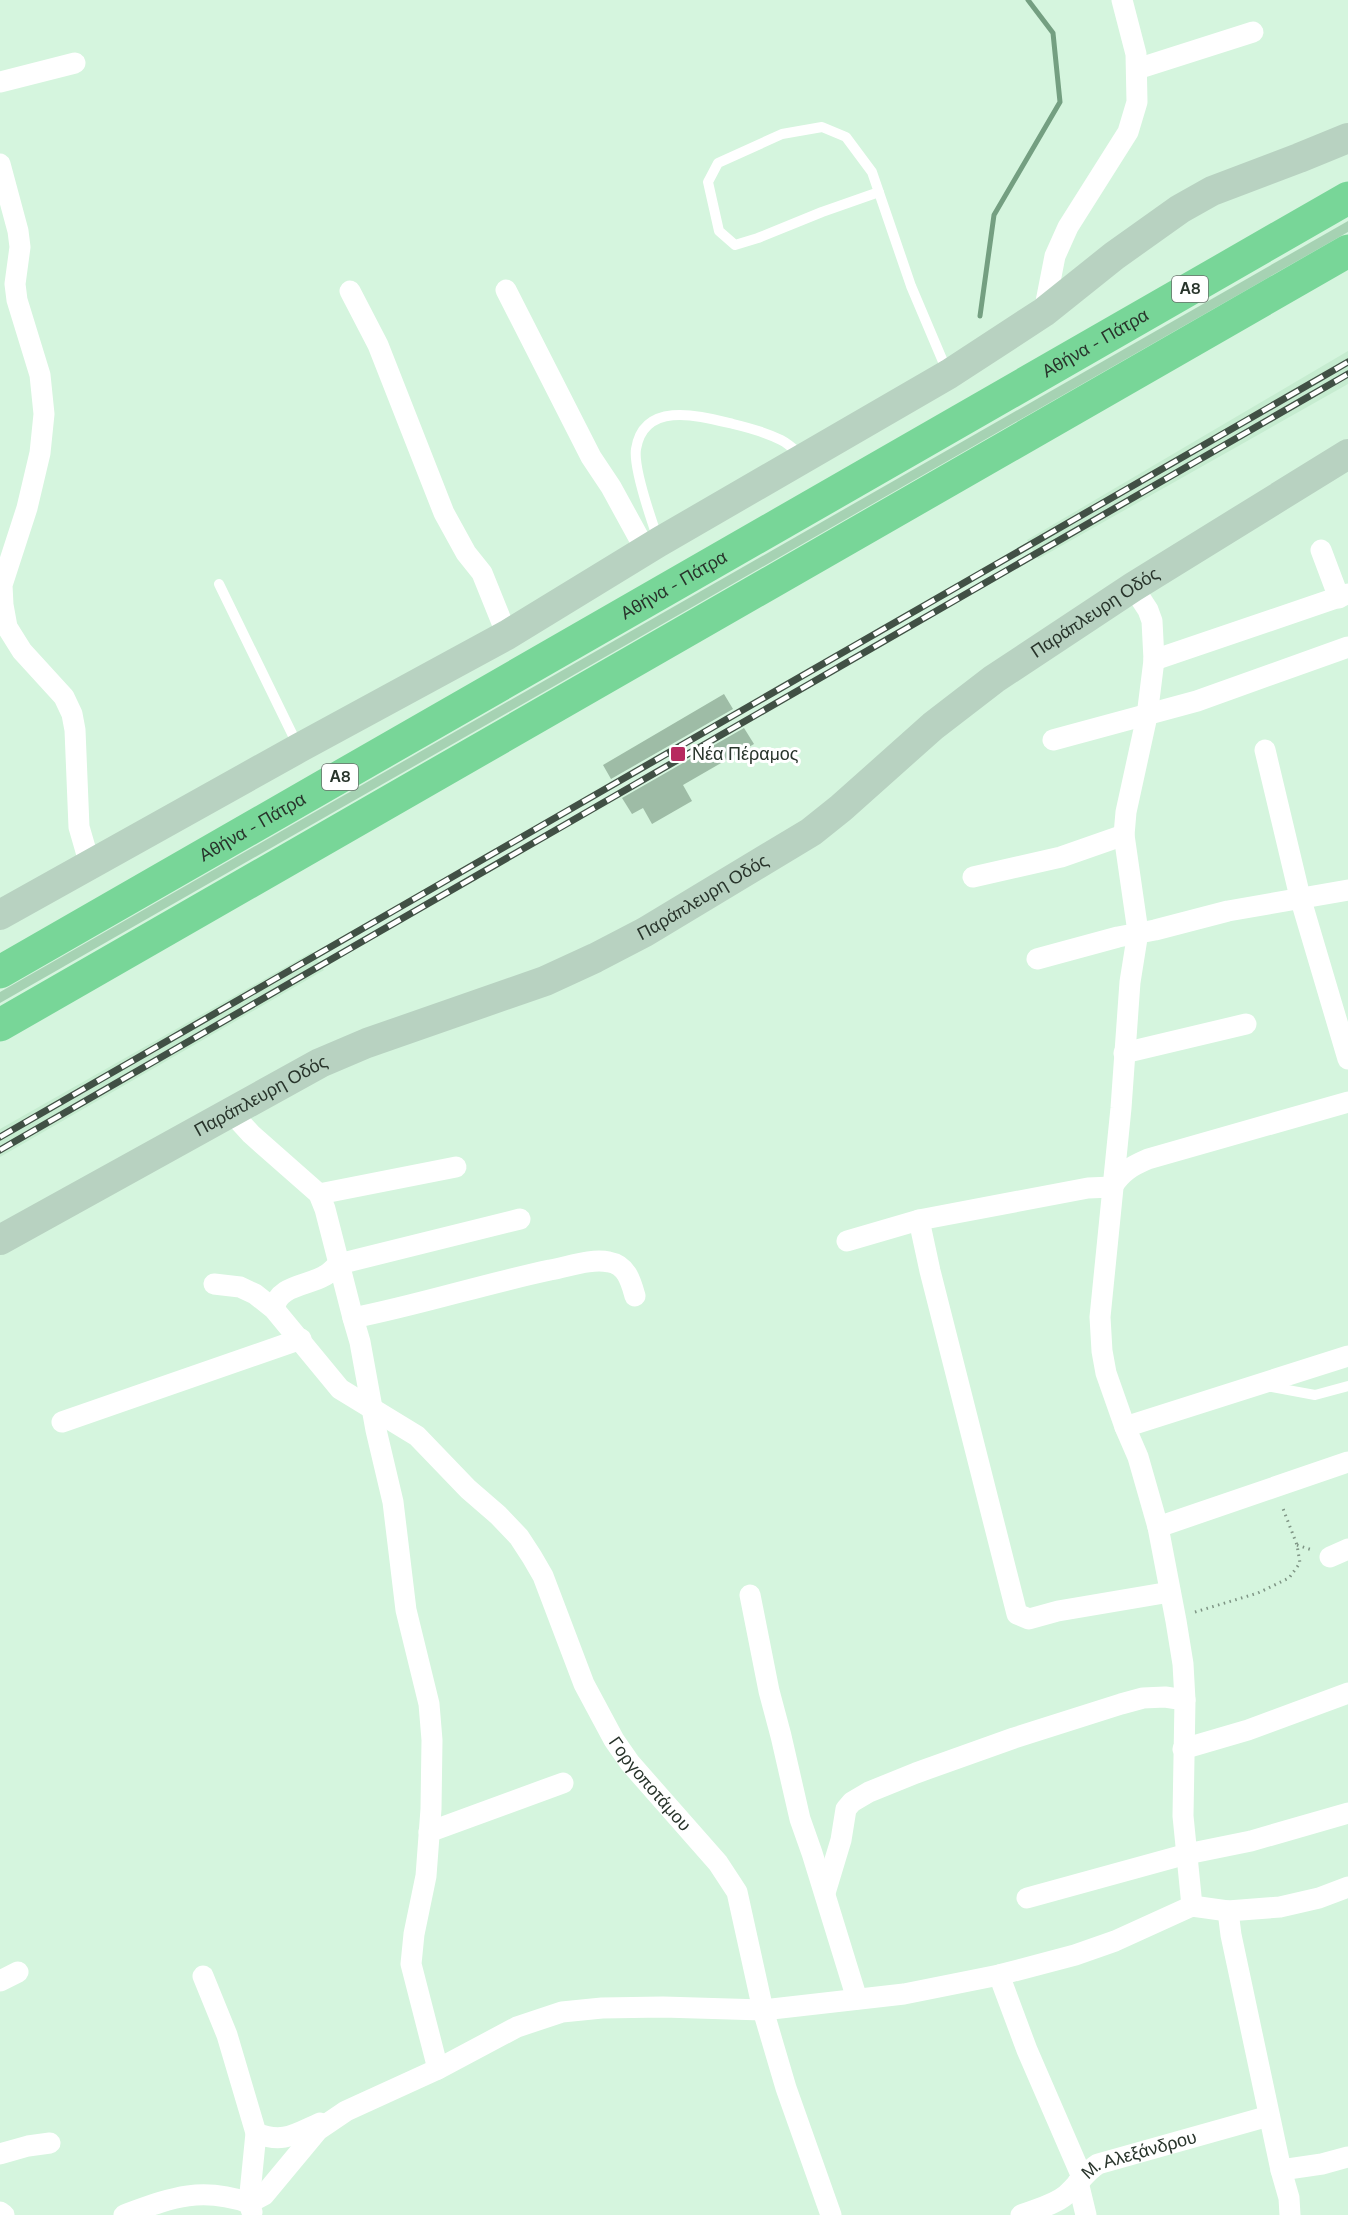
<svg xmlns="http://www.w3.org/2000/svg" width="1348" height="2215" font-family="'Nunito Sans',sans-serif">
	<style>
		.built { fill: #c6ecd0 }
		.green { fill: #a6d2b3 }
		.lines { fill: none; stroke-linecap: round; stroke-linejoin: round }
		.stream { stroke: #749f81; stroke-width: 5 }
		.building { fill: #9ebca6 }
		.path { stroke: #7e9484; stroke-width: 3; stroke-dasharray: 1.5 4.5; stroke-linecap: butt }
		.lane { stroke: #fff; stroke-width: 10 }
		.street { stroke: #fff; stroke-width: 21 }
		.secondary { stroke: #b8d2c1; stroke-width: 30 }
		.highway { stroke: #78d698; stroke-width: 33 }
		.rail-casing { stroke: #415045; stroke-width: 7 }
		.rail { stroke: #fff; stroke-width: 4.5; stroke-dasharray: 14; stroke-linecap: butt }
		.poi-dot { fill: #b72a5f; stroke: #fff; stroke-width: 2 }
		.labels { text-anchor: middle; dominant-baseline: central; stroke-width: 6; stroke-linejoin: round; paint-order: stroke }
		.shield { fill: #fff; stroke: #68716b; stroke-width: 1.5 }
		.shield-label { font-size: 16px; font-weight: bold; fill: #28342b }
		.street-label { font-size: 18px; fill: #28342b; stroke: #fff }
		.poi-label { font-size: 18px; fill: #28342b; stroke: #fff; text-anchor: start }
	</style>
	<rect width="100%" height="100%" fill="#d5f5de"/>
	<path class="built" d="M1348,351V384L1038,559L1027,540Z
		M312,952L324,970L0,1157V1129Z"/>
	<path class="green" d="M1348,221V232L0,1003V992Z"/>
	<g class="lines">
		<path class="stream" d="M980,316L994,215L1060,102L1053,33L1028,0"/>
	</g>
	<path class="building" d="M724,694L733,709L611,779L603,765Z
		M744,728L754,744L683,785L692,801L652,824L643,808L632,814L622,798Z"/>
	<g class="lines">
		<path class="path" d="M1297,1545L1312,1550
			M1195,1612L1258,1593L1289,1578L1300,1563L1297,1545L1282,1506"/>
		<path class="lane" d="M879,192L822,212L758,238L735,245L719,231L708,182L718,163L782,134L822,127L846,137L872,172L911,286L947,371
			M658,539C651,519 633,468 636,449C644,400 700,416 733,424C750,428 765,432 781,440C789,444 796,451 803,457
			M219,584L299,748
			M1266,1386L1315,1395L1348,1386"/>
		<g class="street">
			<path d="M1137,69L1253,32"/>
			<path d="M0,82L75,63"/>
			<path d="M0,164L18,231L20,247L15,284L17,300L40,375L44,414L40,453L27,508L2,585L3,605L7,627L22,651L64,697L72,714L75,730L79,827L90,865"/>
			<path d="M506,290L591,457L611,487L646,551"/>
			<path d="M350,291L378,345L444,513L466,553L482,573L507,635"/>
			<path d="M1044,312L1055,256L1068,227L1128,132L1137,102L1136,54L1122,0"/>
			<path d="M1321,550L1339,598"/>
			<path d="M1133,587L1148,610L1152,621L1154,660L1147,716L1126,812L1124,835L1138,932L1130,982L1121,1108L1100,1317L1102,1351L1106,1373L1125,1427L1138,1457L1158,1527L1176,1621L1183,1664L1185,1700L1183,1816L1192,1906"/>
			<path d="M1154,660L1348,594"/>
			<path d="M1053,740L1197,701L1348,647"/>
			<path d="M1265,750L1300,897L1348,1059"/>
			<path d="M973,877L1061,857L1124,835"/>
			<path d="M1037,959L1118,937L1155,930L1228,911L1348,890"/>
			<path d="M1124,1053L1246,1024"/>
			<path d="M230,1111L251,1134L319,1194L325,1209L353,1318L360,1342L376,1430L393,1502L406,1610L429,1704L432,1740L431,1809L426,1876L414,1934L411,1964L438,2069"/>
			<path d="M319,1194L456,1167"/>
			<path d="M919,1220L930,1271L1017,1614L1029,1619L1058,1611L1170,1592"/>
			<path d="M847,1241L919,1220L1088,1188L1112,1187C1122,1171 1132,1166 1148,1159L1348,1102"/>
			<path id="s1" d="M214,1284L240,1287L255,1294L274,1309L340,1389L417,1436L468,1489L498,1515L519,1537L532,1557L543,1576L584,1684L614,1740L630,1763L718,1863L737,1892L763,2010L786,2088L831,2215"/>
			<path d="M274,1309C278,1285 307,1286 324,1276C330,1273 334,1268 339,1264L520,1219"/>
			<path d="M353,1318C419,1305 484,1284 550,1270C568,1267 591,1258 609,1262C627,1265 631,1282 635,1296"/>
			<path d="M62,1422L301,1339"/>
			<path d="M1125,1427L1348,1356"/>
			<path d="M1158,1527L1348,1462"/>
			<path d="M1330,1557L1348,1549"/>
			<path d="M750,1595L769,1691L781,1736L800,1819L812,1853L857,1999"/>
			<path d="M1183,1749L1248,1730L1348,1693"/>
			<path d="M429,1832L563,1783"/>
			<path d="M825,1893L841,1840L846,1809L852,1802L869,1792L916,1773L1014,1738L1121,1704L1143,1698L1165,1697L1185,1700"/>
			<path d="M1027,1898L1187,1854L1251,1841L1348,1813"/>
			<path d="M1228,1911L1231,1935L1281,2170L1289,2198L1290,2215"/>
			<path d="M999,1975L1027,2050L1082,2177"/>
			<path d="M203,1976L227,2035L256,2133L249,2203L252,2212"/>
			<path d="M0,1981L18,1972"/>
			<path d="M256,2133C283,2144 295,2134 320,2123"/>
			<path d="M0,2154L28,2146L50,2143"/>
			<path d="M1281,2170L1322,2164L1348,2157"/>
			<path d="M1078,2182L1086,2215"/>
			<path d="M0,2212L4,2215"/>
			<path d="M124,2215C171,2198 200,2186 249,2203L264,2195L318,2130L346,2111L438,2069L517,2027L562,2012L602,2008L663,2007L763,2010L904,1994L999,1975L1075,1955L1115,1941L1192,1906L1228,1911L1280,1907L1319,1898L1348,1887"/>
			<path id="s2" d="M1021,2215C1036,2209 1054,2205 1066,2195C1078,2185 1085,2172 1098,2164L1269,2116"/>
		</g>
		<g class="secondary">
			<path d="M0,915L299,748L507,635L659,542L949,374L1044,312L1114,256L1180,209L1212,191L1299,158L1348,138"/>
			<path id="s3" d="M0,1240L320,1063L367,1043L545,981L595,958L645,932L811,832L841,808L933,726L994,679L1133,587L1348,454"/>
		</g>
		<g class="highway">
			<path id="s4" d="M0,972L1348,198"/>
			<path d="M0,1025L1348,251"/>
		</g>
		<g class="rail-casing">
			<path id="rail" d="M0,1137L1348,362
				M0,1150L1348,374"/>
		</g>
		<use href="#rail" class="rail"/>
	</g>
	<rect class="poi-dot" x="670" y="746" width="16" height="16" rx="3"/>
	<g class="labels">
		<g class="shield">
			<rect x="1172" y="276" width="36" height="26" rx="4.5"/>
			<rect x="322" y="764" width="36" height="26" rx="4.5"/>
		</g>
		<g class="shield-label">
			<text x="1190" y="289">Α8</text>
			<text x="340" y="777">Α8</text>
		</g>
		<g class="street-label">
			<text stroke="none"><textPath href="#s4" startOffset="1263">Αθήνα - Πάτρα</textPath></text>
			<text stroke="none"><textPath href="#s4" startOffset="777">Αθήνα - Πάτρα</textPath></text>
			<text stroke="none"><textPath href="#s3" startOffset="1270">Παράπλευρη Οδός</textPath></text>
			<text stroke="none"><textPath href="#s4" startOffset="291">Αθήνα - Πάτρα</textPath></text>
			<text stroke="none"><textPath href="#s3" startOffset="784">Παράπλευρη Οδός</textPath></text>
			<text stroke="none"><textPath href="#s3" startOffset="298">Παράπλευρη Οδός</textPath></text>
			<text stroke="none"><textPath href="#s1" startOffset="686">Γοργοποτάμου</textPath></text>
			<text stroke="none"><textPath href="#s2" startOffset="136">Μ. Αλεξάνδρου</textPath></text>
		</g>
		<g class="poi-label">
			<text x="692" y="754">Νέα Πέραμος</text>
		</g>
	</g>
</svg>
